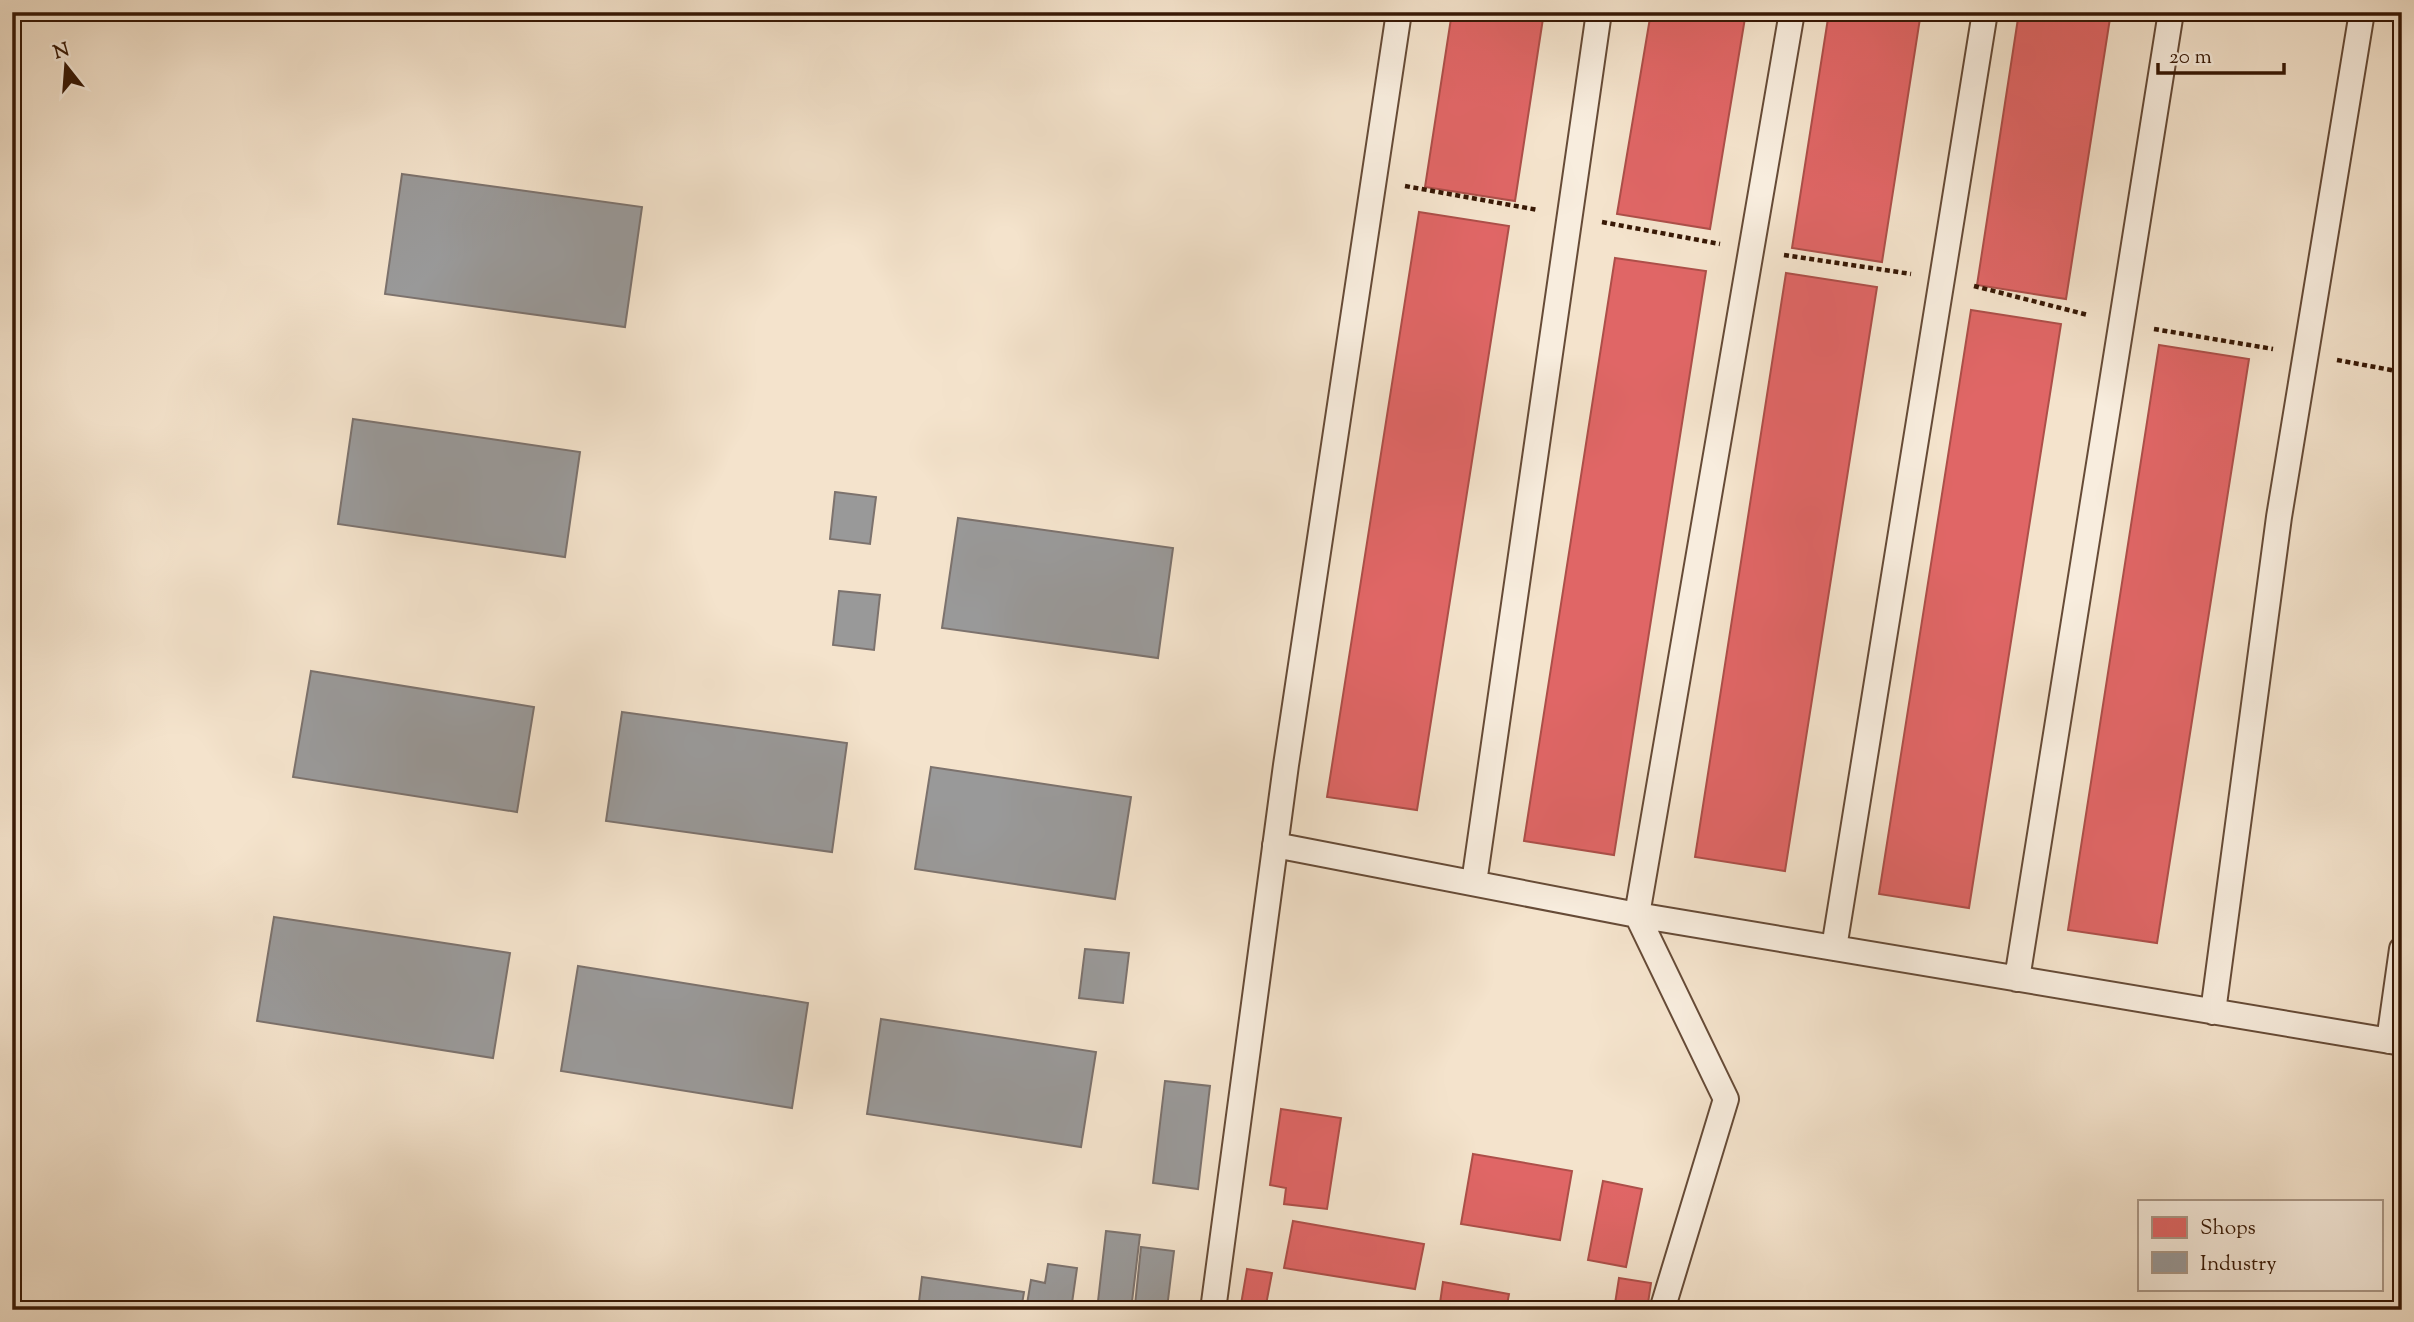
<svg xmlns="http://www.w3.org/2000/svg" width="2414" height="1322" font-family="'Sorts Mill Goudy',serif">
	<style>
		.shops { fill: #e06666; stroke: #ad4f49; stroke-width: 2 }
		.industry { fill: #999; stroke: #7c726d; stroke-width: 2 }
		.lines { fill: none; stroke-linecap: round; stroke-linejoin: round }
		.lane-casing { stroke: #664b37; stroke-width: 28 }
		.path { stroke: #371805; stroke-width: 4.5; stroke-dasharray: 5 3.5; stroke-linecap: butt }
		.lane { stroke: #f8edde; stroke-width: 24 }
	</style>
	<rect width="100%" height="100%" fill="#f4e3cc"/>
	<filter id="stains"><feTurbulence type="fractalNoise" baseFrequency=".00286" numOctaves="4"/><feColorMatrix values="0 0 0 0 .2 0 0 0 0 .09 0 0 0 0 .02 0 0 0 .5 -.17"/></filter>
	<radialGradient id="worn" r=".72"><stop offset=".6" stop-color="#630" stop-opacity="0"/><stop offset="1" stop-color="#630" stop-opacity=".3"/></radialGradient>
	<path class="shops" d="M1452,12H1544L1515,201L1425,187Z
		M1651,12H1746L1710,229L1617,214Z
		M1829,12H1921L1882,262L1792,248Z
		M2019,12H2111L2066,299L1977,285Z
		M1419,212L1509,226L1417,810L1327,797Z
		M1615,258L1706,271L1614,855L1524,841Z
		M1786,273L1877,287L1785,871L1695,857Z
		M1971,310L2061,324L1969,908L1879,894Z
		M2159,345L2249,359L2157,943L2068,930Z
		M1281,1109L1341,1118L1327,1209L1284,1204L1286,1188L1270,1185Z
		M1473,1154L1572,1171L1560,1240L1461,1224Z
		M1603,1181L1642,1189L1626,1267L1588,1260Z
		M1293,1221L1424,1244L1415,1289L1284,1268Z
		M1247,1269L1272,1273L1265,1310H1240Z
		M1619,1278L1651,1283L1647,1310H1614Z
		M1443,1282L1509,1294L1506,1310H1439Z"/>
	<path class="industry" d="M402,174L642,207L625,327L385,294Z
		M353,419L580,452L565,557L338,524Z
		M835,492L876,497L870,544L830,539Z
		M958,518L1173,548L1158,658L942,628Z
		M839,591L880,595L874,650L833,645Z
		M311,671L534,707L517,812L293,777Z
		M622,712L847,743L832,852L606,821Z
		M931,767L1131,797L1115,899L915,869Z
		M274,917L510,953L493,1058L257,1021Z
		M1085,949L1129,953L1123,1003L1079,998Z
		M578,966L808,1003L792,1108L561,1071Z
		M881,1019L1096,1052L1081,1147L867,1114Z
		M1165,1081L1210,1086L1198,1189L1153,1183Z
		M1106,1231L1140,1235L1131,1310H1097Z
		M1141,1247L1174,1251L1167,1308L1135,1305Z
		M1048,1264L1077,1268L1071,1310H1026L1031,1280L1045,1283Z
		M922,1277L1024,1292L1021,1310H918Z"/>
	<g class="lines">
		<g class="lane-casing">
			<path id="lane" d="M1275,845L1637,915L2402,1043
				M1474,883L1599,12
				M1834,948L1985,12
				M2017,979L2171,12
				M2213,1012L2279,517L2362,12
				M2389,1041L2402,949
				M1213,1310L1286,765L1399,12
				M1662,1310L1726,1099L1637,915L1792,12"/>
		</g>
		<path class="path" d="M1405,186L1538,210
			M1602,222L1720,244
			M1784,255L1911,274
			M1974,286L2088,315
			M2154,329L2273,349
			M2337,360L2402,372"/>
		<use href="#lane" class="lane"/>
	</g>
	<rect width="2414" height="1322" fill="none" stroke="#f4e3cc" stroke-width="42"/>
	<rect x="14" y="14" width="2386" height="1294" fill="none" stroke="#371805" stroke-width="3.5"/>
	<rect x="21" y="21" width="2372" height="1280" fill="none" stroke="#371805" stroke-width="2"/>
	<rect x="2138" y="1200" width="245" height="91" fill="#f8edde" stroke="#ab9887" stroke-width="2"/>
	<rect x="2152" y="1217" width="35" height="21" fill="#e06666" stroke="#ab9887" stroke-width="2"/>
	<text x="2200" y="1234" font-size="21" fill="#371805">Shops</text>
	<rect x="2152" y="1252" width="35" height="21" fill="#999999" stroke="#ab9887" stroke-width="2"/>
	<text x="2200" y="1270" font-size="21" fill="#371805">Industry</text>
	<g transform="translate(66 66) rotate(343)" stroke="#f8edde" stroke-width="5" paint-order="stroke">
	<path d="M0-5L12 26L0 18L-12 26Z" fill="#371805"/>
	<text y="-10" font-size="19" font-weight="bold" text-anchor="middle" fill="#371805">N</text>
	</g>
	<path d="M2158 63v10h126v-10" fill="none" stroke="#371805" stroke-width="3.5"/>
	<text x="2169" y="63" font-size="21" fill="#371805" stroke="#f8edde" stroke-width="5" paint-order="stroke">20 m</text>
	<rect width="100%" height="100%" filter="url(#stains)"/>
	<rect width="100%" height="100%" fill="url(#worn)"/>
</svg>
